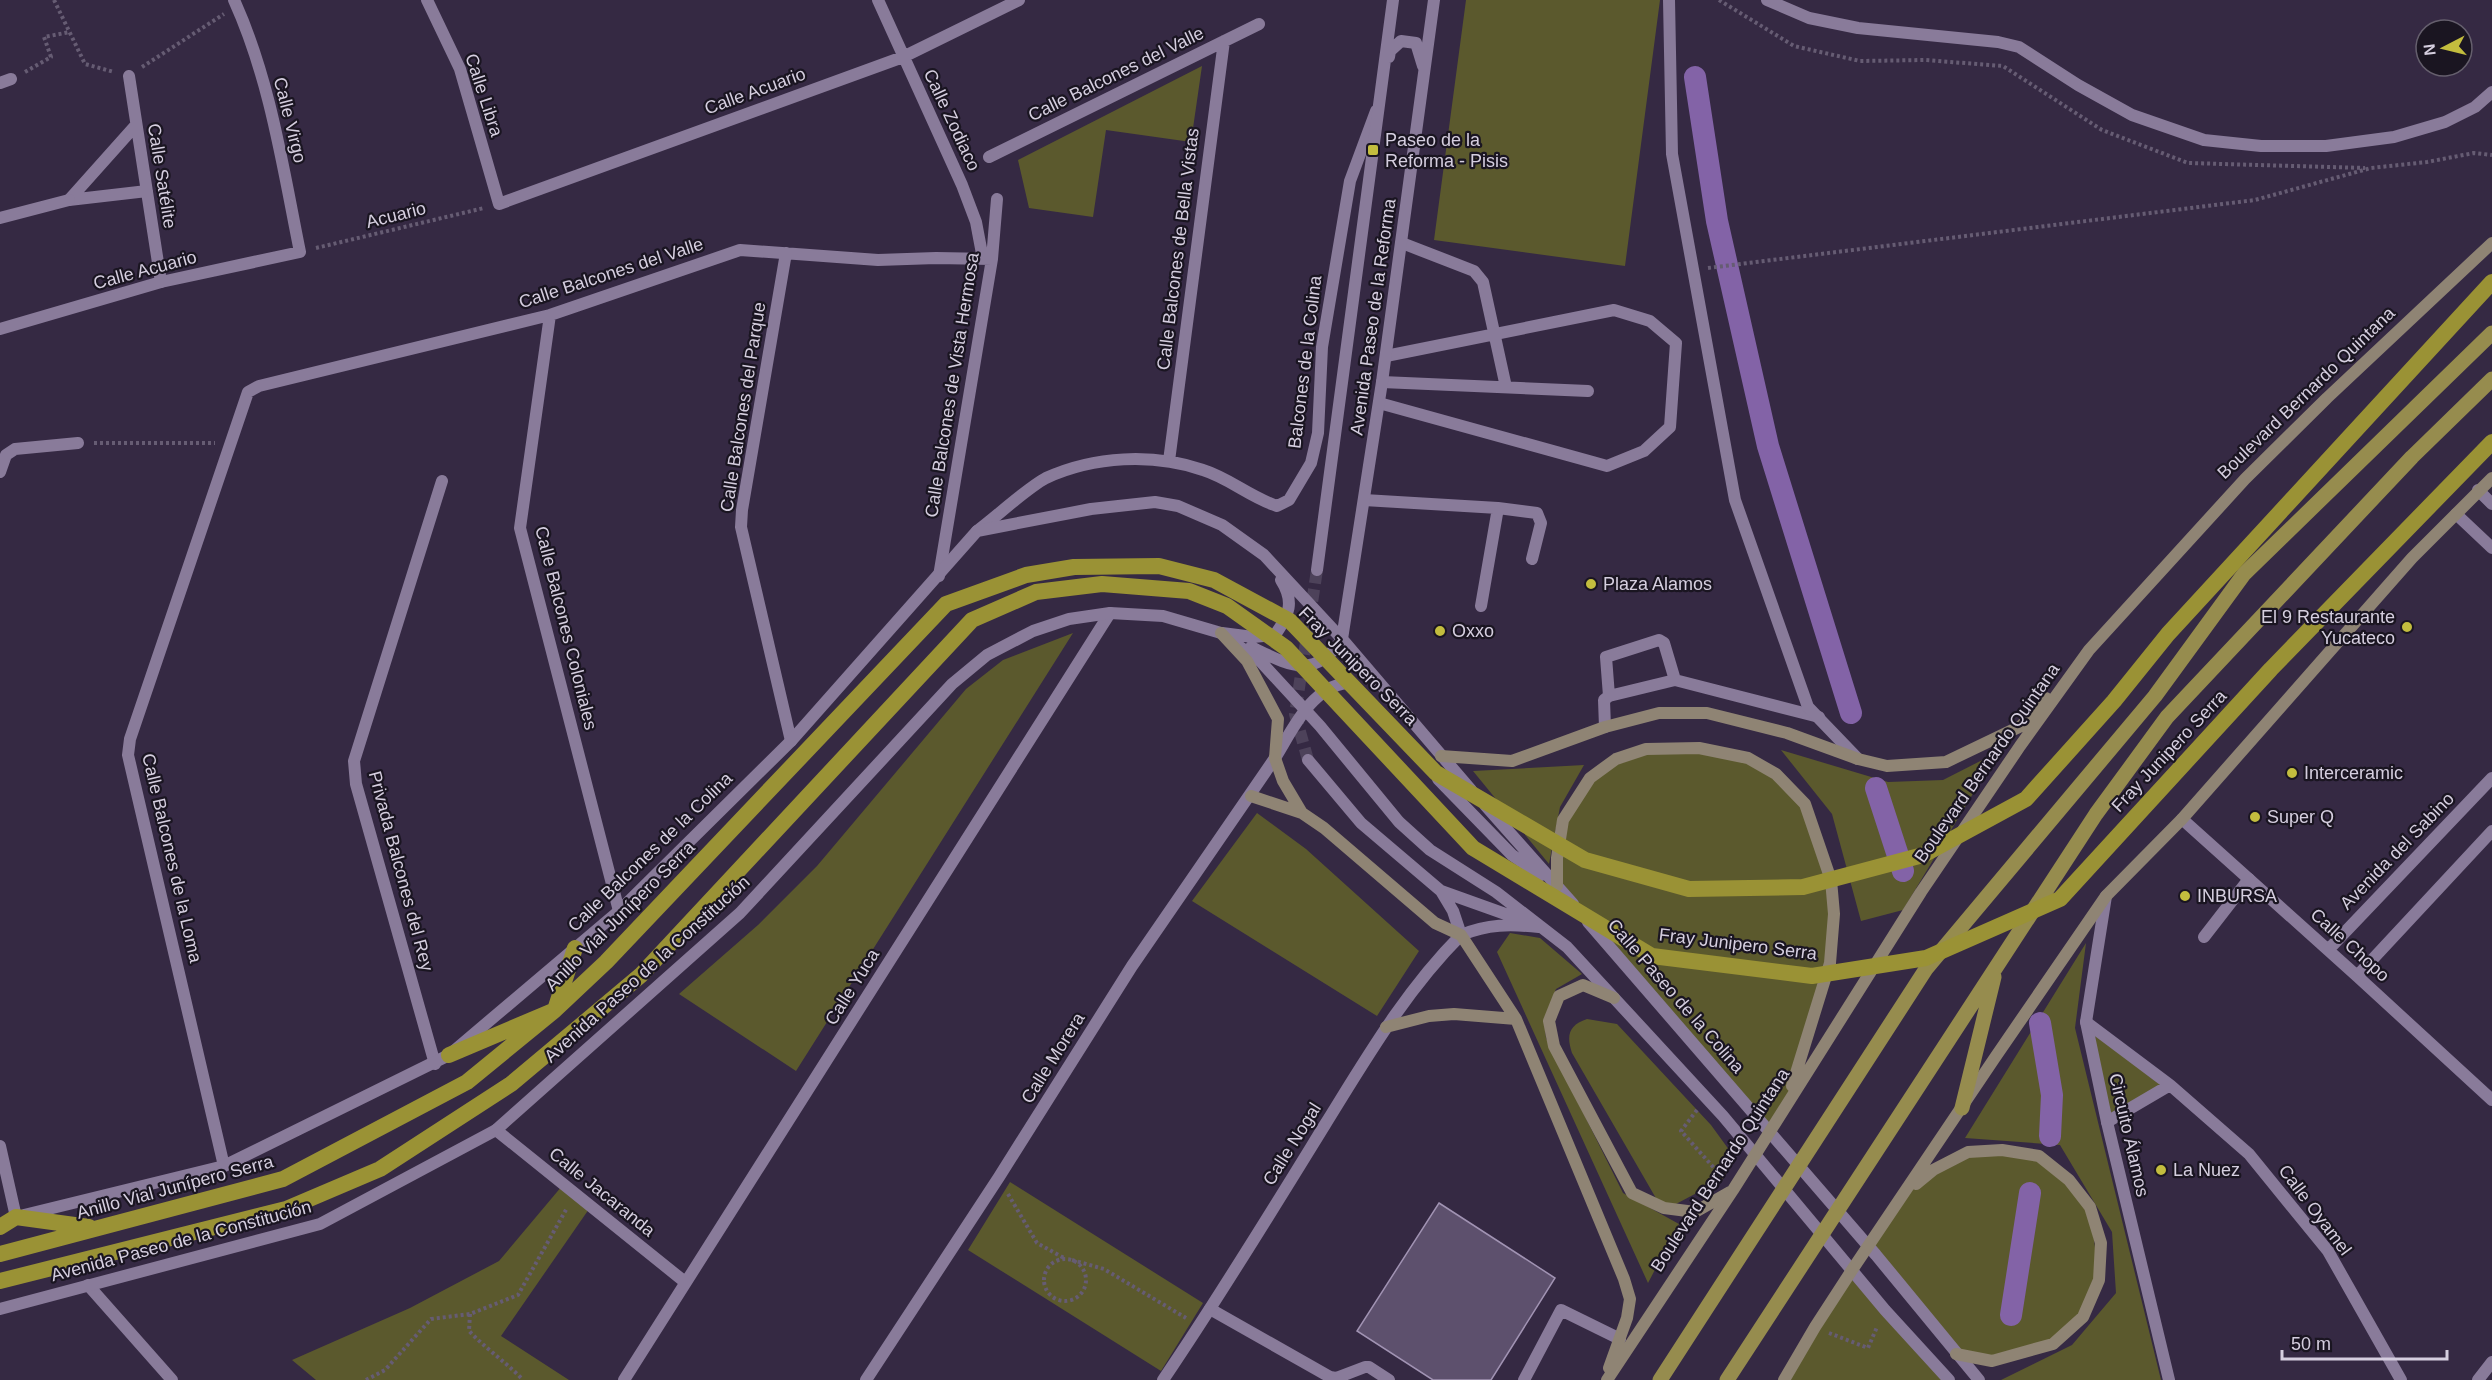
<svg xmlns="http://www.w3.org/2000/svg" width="2492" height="1380" font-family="Helvetica,sans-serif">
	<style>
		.green { fill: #5b592d }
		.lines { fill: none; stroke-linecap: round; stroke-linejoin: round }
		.canal { stroke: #8363a7; stroke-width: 22 }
		.building { fill: #5d506d; stroke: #a193b3; stroke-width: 1.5 }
		.tertiary-tunnel { stroke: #4d425a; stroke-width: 12; stroke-dasharray: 12 6; stroke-linecap: butt }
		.path { stroke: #665c73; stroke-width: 4; stroke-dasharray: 3 3; stroke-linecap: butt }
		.service { stroke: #897b9a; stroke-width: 12 }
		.pedestrian { stroke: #897b9a; stroke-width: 12 }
		.minor { stroke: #897b9a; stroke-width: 12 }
		.tertiary { stroke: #897b9a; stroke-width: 12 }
		.secondary { stroke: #8f8474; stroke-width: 12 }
		.primary { stroke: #968c4e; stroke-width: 15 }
		.trunk { stroke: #9a9235; stroke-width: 16 }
		.poi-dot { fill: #c3bd3e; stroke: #1a1521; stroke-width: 2 }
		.labels { text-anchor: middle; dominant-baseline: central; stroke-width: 4.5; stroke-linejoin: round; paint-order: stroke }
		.street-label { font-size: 18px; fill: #d5cedf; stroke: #1a1521 }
		.poi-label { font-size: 18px; fill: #d5cedf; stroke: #1a1521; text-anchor: start }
	</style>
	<rect width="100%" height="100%" fill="#352943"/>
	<path class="green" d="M1466,0H1660L1625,266L1434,240Z
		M1202,66L1191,142L1106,130L1093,217L1029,208L1018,160Z
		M1073,633L796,1071L679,994L758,925L817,866L966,689L1003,660Z
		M1646,749L1748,758L1805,804L1831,880L1830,963L1785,1105L1769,1131L1557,886L1563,820L1590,778Z
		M1781,750L1888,782L1943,780L1998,752L1903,910L1861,921L1832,814Z
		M1584,765L1560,807L1549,864L1473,771Z
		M1257,813L1306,849L1419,951L1377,1016L1192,901Z
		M1510,933L1540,938L1582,974L1556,989L1544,1019L1546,1038L1623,1193L1679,1224L1648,1283L1497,952Z
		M2086,943L2075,1028L2161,1380H2001L2072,1345L2116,1293L2112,1232L2060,1145L1965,1138Z
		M1587,1019L1617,1024L1711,1125L1735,1158L1723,1179L1676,1204L1670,1205L1657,1200L1572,1053C1566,1035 1569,1025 1587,1019Z
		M2086,1022L2170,1085L2107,1122Z
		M1968,1152L2039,1156L2090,1207L2099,1280L2083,1317L2053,1344L1992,1361L1956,1354L1870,1245L1904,1195Z
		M1010,1182L1203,1303L1161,1371L968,1250Z
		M562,1186L589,1209L501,1336L569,1380H316L292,1360L410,1308L499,1261Z
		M1852,1270L1949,1380H1784Z"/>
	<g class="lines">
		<path class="canal" d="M1695,77L1717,221L1768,446L1851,713
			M1876,788L1903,871
			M2040,1023L2052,1095L2050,1136
			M2011,1315L2030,1193"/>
	</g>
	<path class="building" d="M1439,1203L1555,1278L1491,1380H1433L1357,1331Z"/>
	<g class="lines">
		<path class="tertiary-tunnel" d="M1308,760L1295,714L1317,570"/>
		<path class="path" d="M54,0L85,64L114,72
			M1719,0L1794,46L1860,61L1925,60L2003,66L2102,130L2188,163L2365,168
			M142,67L224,14
			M25,72L51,57L44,37L70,32
			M316,248L484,208
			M1708,268L2255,200L2371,168L2427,162L2474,153L2492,155
			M94,443H215
			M1697,1110L1681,1131L1723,1178
			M1008,1194L1037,1243L1064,1258
			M1044 1280a21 21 0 1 1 42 0a21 21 0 1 1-42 0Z
			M1072,1260L1104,1269L1186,1318
			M470,1314L469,1331C486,1349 506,1362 523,1380
			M1829,1333L1868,1348L1877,1327
			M366,1380L385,1370L431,1319L470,1314L518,1295L567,1208"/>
		<path class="service" d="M1402,243L1474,271L1483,282L1506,387
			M1382,382L1588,391
			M1379,403L1607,466L1644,451L1670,427L1676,343L1650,321L1614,310L1386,356
			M1364,500L1498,508L1481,606
			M1498,508L1537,513L1541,523L1532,559
			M1609,696L1606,657L1659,640L1664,643L1675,680
			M1605,727L1604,700L1609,696L1675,680L1819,717
			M2204,937L2249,879
			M1210,1309L1330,1377L1336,1378L1365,1367H1369L1389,1380
			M1524,1380L1561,1310L1620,1339"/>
		<path class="pedestrian" d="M129,76L161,282
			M69,200L136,125
			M69,200L147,191"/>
		<path class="minor" d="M427,0L460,69L499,204L903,57L1019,0
			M878,0L962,185L976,222L983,259
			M1767,0L1809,18L1858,28L1998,42L2019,47L2078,85L2132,115L2204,140L2261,146H2326L2394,137L2445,122L2475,107L2492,92
			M0,83L11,79
			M989,157L1259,24
			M0,218L69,200
			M786,253L742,510L741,527L791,741
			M550,315L520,528L619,911
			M0,329L161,282L300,252C283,168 270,79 234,0
			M1169,461L1224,41
			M0,472L6,455L15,449L78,443
			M2478,490L2492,504
			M2456,514L2492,548
			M977,531C996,517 1027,488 1046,478C1094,456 1153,453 1203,470C1229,478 1250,497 1277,506L1289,500L1311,463L1318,433L1322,347L1350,181L1376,111
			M939,576L992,259L997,199
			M2182,819L2357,976L2492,1100
			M2328,950L2492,778
			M2357,976L2492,831
			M2086,1022L2170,1085L2249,1154L2328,1251L2401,1380
			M435,1064L356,784L354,761L442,481
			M2107,1122L2170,1085
			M496,1130L685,1282
			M0,1146L16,1217
			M224,1166L128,755L130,739L248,392L259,386L550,315L740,250L878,260L936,258L992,259
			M88,1285L172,1380
			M624,1380L1110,613
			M866,1380L999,1177L1132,966L1275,758
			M1163,1380C1220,1296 1273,1209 1326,1123C1367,1057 1406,990 1461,935
			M2478,1380L2492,1362"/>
		<path class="tertiary" d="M1669,0L1672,154L1735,500L1808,707L1858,759
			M1389,57L1390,51L1401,41L1416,43L1423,66
			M1317,570L1393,0
			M1222,633L1253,637L1275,635C1289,615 1295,602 1281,580
			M1251,647C1289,665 1314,681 1342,639L1382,382L1434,0
			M1275,758C1292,731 1311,687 1347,683L1353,687
			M1308,760L1361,823L1441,891L1453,911L1461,935C1488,924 1510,924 1539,927
			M1438,779L1512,855L1541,875
			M1485,805L1573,904
			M1441,891L1528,922
			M2106,896L2086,1022L2107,1122L2169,1380
			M1588,922L1876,1255L1979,1380
			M24,1215L224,1166L449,1055L619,911L791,741L977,531L1091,509L1155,502L1178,506L1222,525L1264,555L1342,639L1471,790
			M0,1309L320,1224L496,1130L740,913L952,684L987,655L1033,631L1069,619L1110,613L1163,616L1221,633L1261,662L1320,726L1399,822L1430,850L1496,892L1567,947L1723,1116L1885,1310L1949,1380"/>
		<path class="secondary" d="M1221,633L1247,661L1278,719L1275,758L1283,781L1302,813L1324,828L1435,923L1461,935L1516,1019L1624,1279L1630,1299L1627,1318L1609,1368
			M1441,756L1512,761L1605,727L1659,713H1707L1787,733L1858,759L1887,766L1946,762L2021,726L2046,698
			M1251,796L1302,813
			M1557,886V858L1563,820L1590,778L1616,759L1646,749L1699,748L1748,758L1776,774L1805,804L1831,880L1834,914L1830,963L1792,1086
			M1614,998L1583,985L1559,996L1549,1021L1554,1046L1632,1193L1664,1208L1695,1212L1730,1192
			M1386,1027L1429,1016L1454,1014L1516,1019
			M1916,1184L1933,1170L1968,1152L2002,1150L2039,1156L2069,1180L2090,1207L2101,1243L2099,1280L2083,1317L2053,1344L1992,1361L1956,1354
			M1607,1380L1733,1190L1921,892L2020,746L2089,650L2245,479L2327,398L2492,243
			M1784,1380L1815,1327L1852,1270L1994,1059L2106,896L2182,819L2412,558L2492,478"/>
		<path class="primary" d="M1962,1108L1994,977
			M1660,1380L1926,969L2155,696L2244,574L2492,333
			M1727,1380L2096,814L2167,717L2412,457L2492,379"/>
		<path class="trunk" d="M449,1055L555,1010L575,948
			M0,1227L16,1217L89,1227
			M0,1254L283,1179L467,1082L555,1010L606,962L946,604L1026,575L1074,567L1159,566L1214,580L1290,621L1436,773L1585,860L1689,889L1803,887L1923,855L2026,799L2114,701L2168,634L2492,282
			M0,1281L286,1209L380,1169L511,1084L641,975L972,620L1036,592L1102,584L1189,591L1227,606L1286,648L1473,848L1652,956L1812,976L1926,958L2060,899L2271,669L2492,442"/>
	</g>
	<g class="poi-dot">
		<rect x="1367" y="144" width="12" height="12" rx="3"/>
		<circle cx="1591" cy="584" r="6"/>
		<circle cx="2407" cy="627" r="6"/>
		<circle cx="1440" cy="631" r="6"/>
		<circle cx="2292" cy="773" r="6"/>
		<circle cx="2255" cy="817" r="6"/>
		<circle cx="2185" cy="896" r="6"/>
		<circle cx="2161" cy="1170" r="6"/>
	</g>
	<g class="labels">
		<g class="street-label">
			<text transform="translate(1116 74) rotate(-26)">Calle Balcones del Valle</text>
			<text transform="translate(755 91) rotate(-20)">Calle Acuario</text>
			<text transform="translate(484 95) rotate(72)">Calle Libra</text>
			<text transform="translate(290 120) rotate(76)">Calle Virgo</text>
			<text transform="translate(952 120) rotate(65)">Calle Zodiaco</text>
			<text transform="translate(162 176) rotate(81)">Calle Satélite</text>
			<text transform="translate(396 215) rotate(-14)">Acuario</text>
			<text transform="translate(1178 249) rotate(-83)">Calle Balcones de Bella Vistas</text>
			<text transform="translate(145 270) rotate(-15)">Calle Acuario</text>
			<text transform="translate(611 273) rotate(-18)">Calle Balcones del Valle</text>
			<text transform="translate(1373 317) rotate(-82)">Avenida Paseo de la Reforma</text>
			<text transform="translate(1305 362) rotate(-83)">Balcones de la Colina</text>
			<text transform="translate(952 385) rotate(-81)">Calle Balcones de Vista Hermosa</text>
			<text transform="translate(2306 393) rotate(-44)">Boulevard Bernardo Quintana</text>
			<text transform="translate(743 407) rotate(-81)">Calle Balcones del Parque</text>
			<text transform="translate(566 628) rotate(76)">Calle Balcones Coloniales</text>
			<text transform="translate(1358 666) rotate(45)">Fray Junipero Serra</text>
			<text transform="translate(2169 751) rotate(-47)">Fray Junipero Serra</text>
			<text transform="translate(1987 763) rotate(-55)">Boulevard Bernardo Quintana</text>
			<text transform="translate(2397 851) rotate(-46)">Avenida del Sabino</text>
			<text transform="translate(650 852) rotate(-44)">Calle Balcones de la Colina</text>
			<text transform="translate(172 858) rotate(77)">Calle Balcones de la Loma</text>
			<text transform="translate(401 871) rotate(75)">Privada Balcones del Rey</text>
			<text transform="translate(620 916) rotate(-45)">Anillo Vial Junípero Serra</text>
			<text transform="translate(1738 944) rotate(7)">Fray Junipero Serra</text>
			<text transform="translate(2350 945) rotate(42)">Calle Chopo</text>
			<text transform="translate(647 969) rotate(-42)">Avenida Paseo de la Constitución</text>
			<text transform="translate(852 987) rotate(-58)">Calle Yuca</text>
			<text transform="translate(1676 996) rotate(49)">Calle Paseo de la Colina</text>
			<text transform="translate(1053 1058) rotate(-58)">Calle Morera</text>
			<text transform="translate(2129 1135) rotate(77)">Circuito Álamos</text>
			<text transform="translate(1292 1144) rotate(-58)">Calle Nogal</text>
			<text transform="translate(1720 1170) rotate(-57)">Boulevard Bernardo Quintana</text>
			<text transform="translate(175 1187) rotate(-15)">Anillo Vial Junípero Serra</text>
			<text transform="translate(602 1192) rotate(39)">Calle Jacaranda</text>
			<text transform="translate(2315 1210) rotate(53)">Calle Oyamel</text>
			<text transform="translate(181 1241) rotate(-15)">Avenida Paseo de la Constitución</text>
		</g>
		<g class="poi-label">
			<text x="1385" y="140">Paseo de la<tspan x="1385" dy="21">Reforma - Pisis</tspan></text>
			<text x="1603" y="584">Plaza Alamos</text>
			<text x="2395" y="617" text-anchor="end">El 9 Restaurante<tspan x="2395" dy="21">Yucateco</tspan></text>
			<text x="1452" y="631">Oxxo</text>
			<text x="2304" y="773">Interceramic</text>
			<text x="2267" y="817">Super Q</text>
			<text x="2197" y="896">INBURSA</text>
			<text x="2173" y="1170">La Nuez</text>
		</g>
	</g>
	<g transform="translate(2444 48) rotate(263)"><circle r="28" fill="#1a1521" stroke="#655f6d" stroke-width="1.5"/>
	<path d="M0-4.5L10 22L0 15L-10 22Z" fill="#c3bd3e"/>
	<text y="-9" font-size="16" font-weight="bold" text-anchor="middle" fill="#d5cedf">N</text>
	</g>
	<path d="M2282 1350v9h165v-9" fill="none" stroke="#d5cedf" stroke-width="3"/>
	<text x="2291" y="1350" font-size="18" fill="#d5cedf" stroke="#1a1521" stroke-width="4.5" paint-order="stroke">50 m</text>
</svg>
